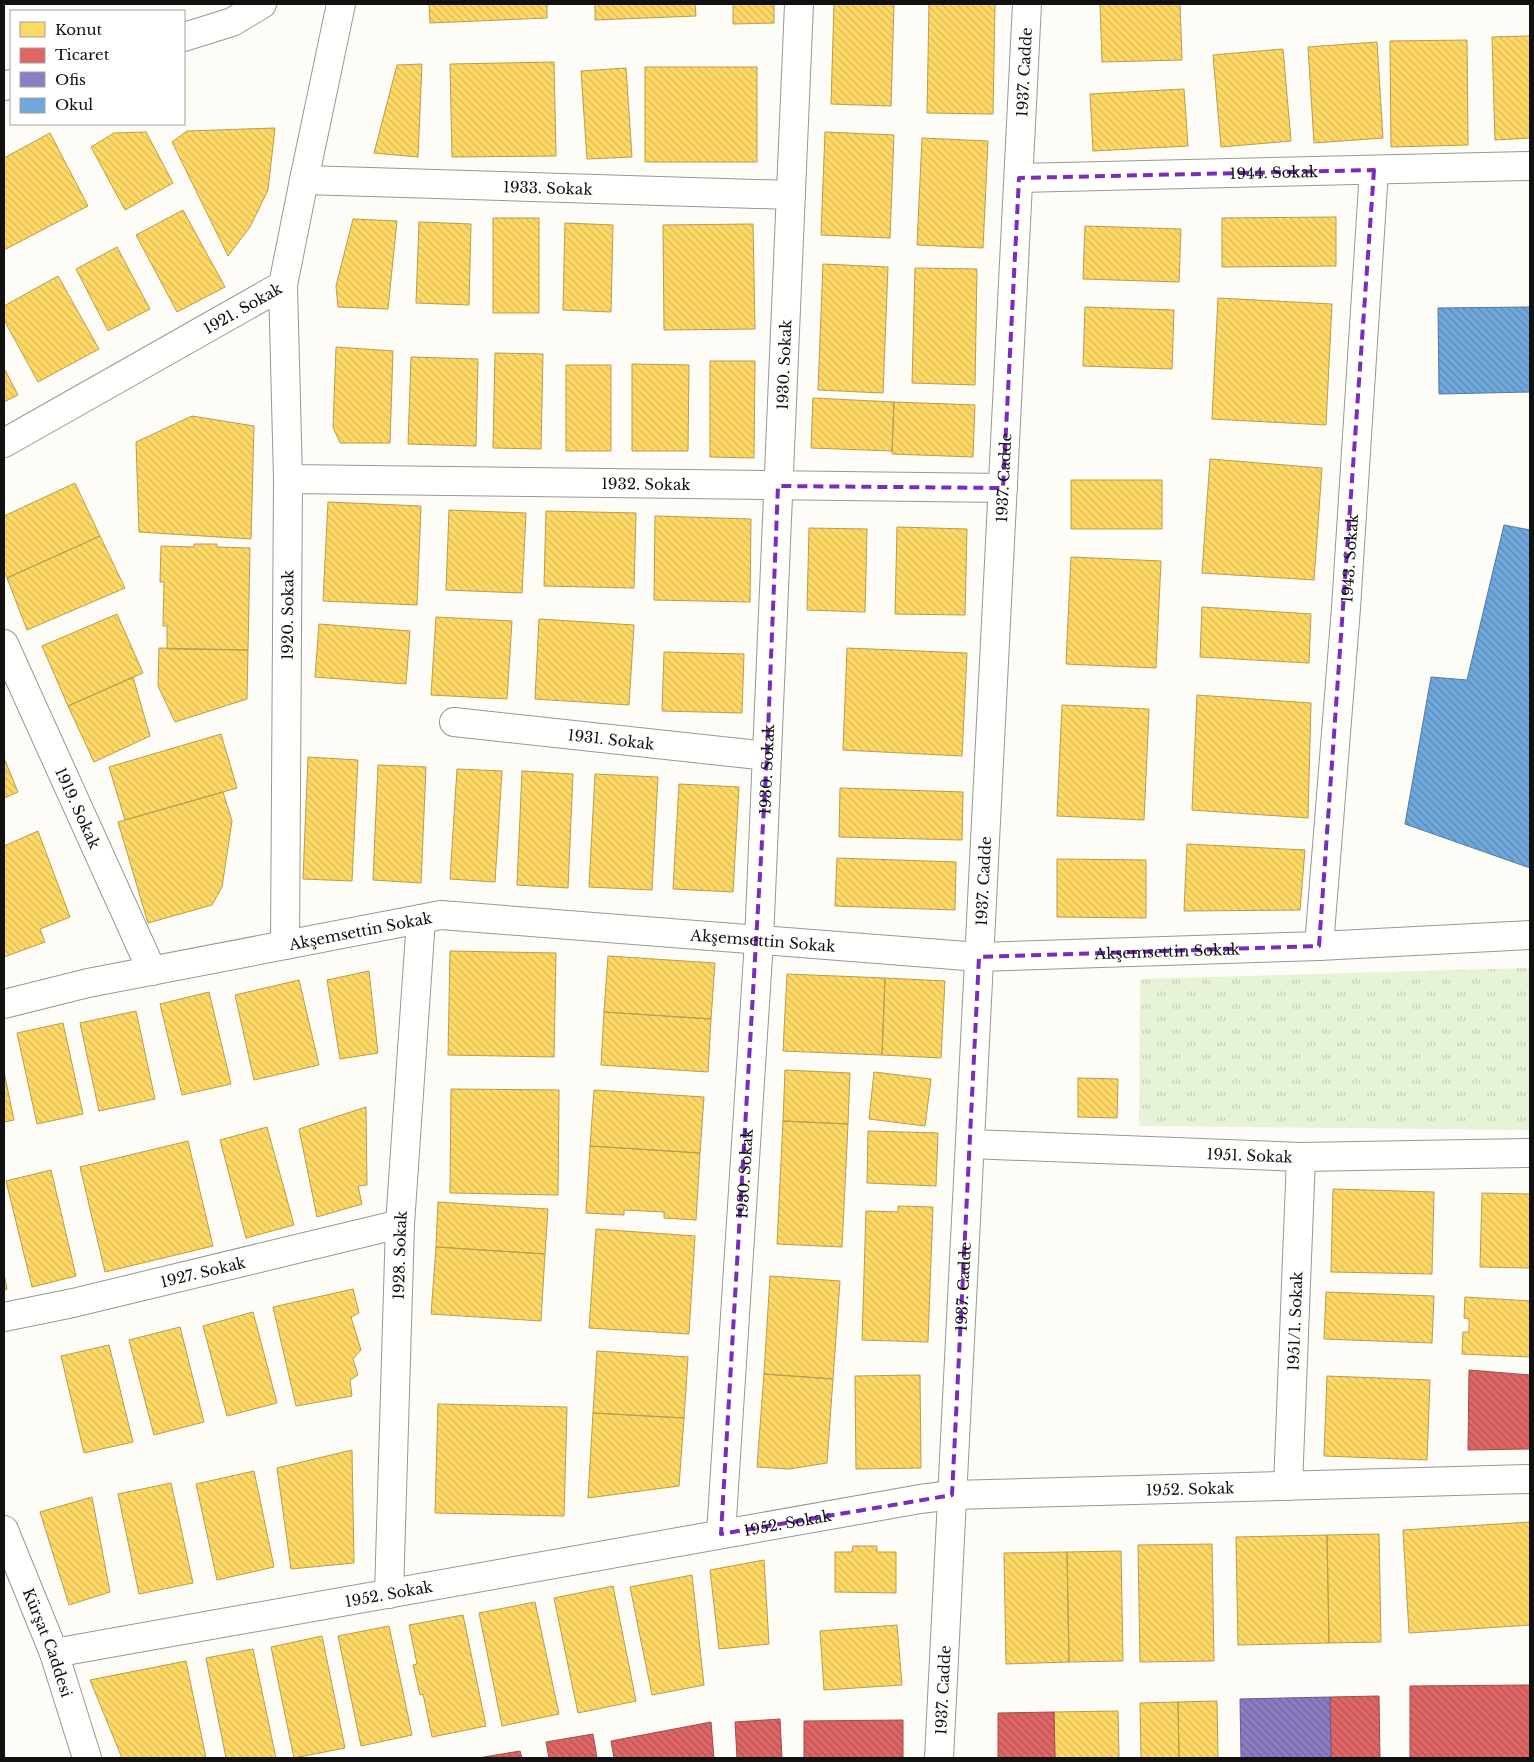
<svg xmlns="http://www.w3.org/2000/svg" width="1534" height="1762" font-family="'Libre Baskerville',serif">
	<style>
		.grass { fill: url(#grass-tufts) }
		.homes { fill: url(#homes-back-hatch); stroke: #b89d4c }
		.shops { fill: url(#shops-back-hatch); stroke: #a24c4c }
		.offices { fill: url(#offices-back-hatch); stroke: #685c8e }
		.schools { fill: url(#schools-back-hatch); stroke: #537b9f }
		.lines { fill: none; stroke-linecap: round; stroke-linejoin: round }
		.minor-casing { stroke: #979795; stroke-width: 30 }
		.minor { stroke: #fffffe; stroke-width: 28 }
		.marked { fill: none; stroke: #7b2cbf; stroke-width: 4; stroke-dasharray: 10 6; stroke-linejoin: round }
		.labels { text-anchor: middle; dominant-baseline: central; stroke-width: 5; stroke-linejoin: round; paint-order: stroke }
		.street-label { font-size: 15px; fill: #111; stroke: #fff }
	</style>
	<defs>
		<pattern id="grass-tufts" width="24" height="20" patternUnits="userSpaceOnUse" patternTransform="scale(1.25)"><rect width="24" height="20" fill="#e7f3d7"/><path d="M3 7l-1-3M5 7V3M7 7l1-3M15 17l-1-3M17 17v-4M19 17l1-3" fill="none" stroke="#c5cfb8"/></pattern>
		<pattern id="homes-back-hatch" width="6" height="6" patternUnits="userSpaceOnUse" patternTransform="scale(1.25)"><rect width="6" height="6" fill="#ffd966"/><path d="M-1 5l2 2M0 0l6 6M5-1l2 2" fill="none" stroke="#dab957"/></pattern>
		<pattern id="shops-back-hatch" width="6" height="6" patternUnits="userSpaceOnUse" patternTransform="scale(1.25)"><rect width="6" height="6" fill="#e06666"/><path d="M-1 5l2 2M0 0l6 6M5-1l2 2" fill="none" stroke="#b45353"/></pattern>
		<pattern id="offices-back-hatch" width="6" height="6" patternUnits="userSpaceOnUse" patternTransform="scale(1.25)"><rect width="6" height="6" fill="#8e7cc3"/><path d="M-1 5l2 2M0 0l6 6M5-1l2 2" fill="none" stroke="#73649d"/></pattern>
		<pattern id="schools-back-hatch" width="6" height="6" patternUnits="userSpaceOnUse" patternTransform="scale(1.25)"><rect width="6" height="6" fill="#6fa8dc"/><path d="M-1 5l2 2M0 0l6 6M5-1l2 2" fill="none" stroke="#5a87b1"/></pattern>
	</defs>
	<rect width="100%" height="100%" fill="#fdfcf7"/>
	<path class="grass" d="M1530,968V1130L1139,1126L1140,979Z"/>
	<path class="homes" d="M429,4H547V18L430,23Z
		M595,4H695L696,16L595,20Z
		M733,4H774V23L733,24Z
		M834,4H894L891,106L831,104Z
		M929,4H995L993,114L927,113Z
		M1100,4H1180L1182,60L1102,62Z
		M1530,36V138L1495,140L1492,37Z
		M1467,40L1468,145L1391,147L1390,41Z
		M1377,42L1383,138L1314,143L1308,47Z
		M1283,49L1291,141L1221,147L1213,55Z
		M554,62L556,156L452,157L450,64Z
		M422,64L418,157L374,153L397,65Z
		M645,67H757V162H645Z
		M626,68L632,157L587,159L581,71Z
		M1184,89L1188,146L1093,151L1090,94Z
		M275,128L268,190L250,227L228,256L172,142L187,131Z
		M146,132L173,183L125,210L91,147L114,133Z
		M825,132L894,135L890,238L821,235Z
		M50,133L88,206L4,250V158Z
		M922,138L988,141L983,248L917,245Z
		M183,210L225,287L177,312L136,235Z
		M1336,217V266L1222,267V218Z
		M493,218H539V313H493Z
		M353,219L397,221L388,309L338,307L336,286Z
		M419,222L471,224L469,305L416,303Z
		M565,223L613,225L611,312L563,310Z
		M753,224L755,329L664,330L663,225Z
		M1085,226L1181,229L1179,282L1083,279Z
		M117,247L150,309L108,331L76,269Z
		M823,264L888,267L883,393L818,390Z
		M915,268L977,269L975,385L912,383Z
		M58,276L99,349L38,382L4,320V306Z
		M1218,298L1332,304L1326,425L1212,419Z
		M1085,307L1174,310L1172,369L1083,366Z
		M336,347L393,351L390,443H340L333,427Z
		M495,353L543,354L541,449L493,448Z
		M411,357L478,359L476,446L408,444Z
		M710,361H755L754,458L710,457Z
		M632,364L689,365L688,451H632Z
		M566,365H611V451H566Z
		M4,368L18,395L4,402Z
		M813,398L894,402L892,451L811,448Z
		M894,402L975,405L973,457L892,454Z
		M192,416L254,426L251,539L139,532L136,442Z
		M1210,459L1322,468L1314,580L1202,573Z
		M1071,480H1162V529H1071Z
		M75,483L100,536L7,578L4,571V516Z
		M328,502L421,506L417,605L323,601Z
		M449,510L526,513L522,593L446,590Z
		M546,511L636,513L634,588L544,586Z
		M655,516L751,519L750,602L654,600Z
		M897,527L967,529L965,615L895,614Z
		M809,528L867,529L865,612L807,610Z
		M100,536L125,588L27,630L7,578Z
		M194,544H217V547L250,548L248,650L167,649V626H163L164,582H160L161,546L194,547Z
		M1071,557L1161,561L1156,668L1066,664Z
		M1202,607L1311,614L1309,663L1200,657Z
		M117,614L143,673L68,706L42,646Z
		M436,617L512,621L507,699L431,695Z
		M539,619L634,625L629,705L535,699Z
		M319,624L410,631L406,684L315,677Z
		M159,648L248,650L247,699L175,722L158,686Z
		M847,648L967,653L962,756L843,750Z
		M664,652L744,654L742,713L662,711Z
		M133,677L150,736L94,762L68,706Z
		M1197,695L1311,703L1308,818L1192,810Z
		M1062,705L1149,709L1144,820L1057,816Z
		M221,734L237,788L125,820L109,767Z
		M308,757L358,760L352,881L303,879Z
		M4,758L18,792L4,798Z
		M378,765L426,767L421,883L373,880Z
		M457,769L502,771L495,882L450,879Z
		M522,771L573,774L568,888L517,885Z
		M595,774L658,777L652,890L589,887Z
		M679,784L739,787L733,892L673,889Z
		M840,788L963,792L962,840L839,837Z
		M223,792L232,821L222,887L212,905L148,923L118,822Z
		M38,831L70,917L40,929L45,942L4,957V846Z
		M1187,844L1305,850L1300,910L1184,911Z
		M837,858L956,862L955,910L835,906Z
		M1057,859L1146,860V918L1057,917Z
		M450,951L556,953L554,1057L448,1055Z
		M608,956L715,963L711,1019L604,1012Z
		M369,971L378,1053L340,1059L327,980Z
		M787,974L885,978L882,1055L783,1051Z
		M885,978L945,981L941,1058L882,1055Z
		M299,980L319,1065L254,1080L235,995Z
		M209,992L231,1084L182,1095L160,1004Z
		M136,1011L155,1099L99,1111L80,1023Z
		M604,1012L711,1019L708,1072L601,1065Z
		M63,1023L83,1114L37,1124L17,1033Z
		M785,1070L850,1073L848,1124L783,1121Z
		M4,1072L14,1120L4,1122Z
		M874,1072L931,1079L925,1126L869,1119Z
		M1078,1078L1118,1079L1117,1118L1078,1117Z
		M451,1089L559,1090L558,1195L450,1193Z
		M594,1090L704,1097L700,1153L590,1146Z
		M366,1107L367,1185L358,1186L362,1204L317,1217L299,1129Z
		M783,1121L848,1124L842,1247L777,1244Z
		M267,1127L294,1225L246,1238L220,1140Z
		M868,1131L938,1133L936,1186L867,1183Z
		M188,1141L213,1246L105,1272L80,1167Z
		M590,1146L700,1153L696,1220L664,1218V1212L624,1210V1215L586,1213Z
		M51,1170L76,1276L32,1287L6,1181Z
		M1333,1189L1434,1192L1432,1274L1331,1272Z
		M1482,1193L1530,1194V1268L1480,1267Z
		M438,1202L548,1209L545,1254L436,1247Z
		M898,1206L933,1207L928,1342L862,1340L866,1211L898,1212Z
		M596,1229L695,1236L689,1334L589,1328Z
		M436,1247L545,1254L541,1321L431,1314Z
		M4,1274L7,1289L4,1290Z
		M770,1276L840,1281L833,1379L764,1374Z
		M353,1289L359,1313L351,1317L361,1350L353,1359L358,1375L350,1380L352,1396L296,1406L273,1307Z
		M1326,1292L1434,1296L1432,1343L1324,1339Z
		M1465,1297L1530,1301V1357L1462,1354L1463,1332H1469V1319L1464,1318Z
		M253,1312L277,1403L227,1416L203,1326Z
		M180,1327L204,1422L154,1435L129,1340Z
		M109,1345L133,1442L84,1453L61,1356Z
		M597,1351L688,1357L684,1418L593,1413Z
		M764,1374L833,1379L827,1463L789,1469L757,1467Z
		M920,1375L921,1468L856,1469L855,1376Z
		M1327,1376L1430,1380L1427,1460L1324,1456Z
		M438,1404L567,1407L564,1516L435,1513Z
		M593,1413L684,1418L679,1486L588,1498Z
		M352,1450L354,1563L291,1569L277,1468Z
		M254,1471L274,1567L217,1580L196,1484Z
		M171,1483L193,1583L139,1594L118,1494Z
		M92,1497L110,1592L69,1605L40,1512Z
		M1530,1522V1625L1409,1633L1403,1530Z
		M1379,1534L1381,1642L1329,1643L1327,1535Z
		M1327,1535L1329,1643L1238,1645L1236,1537Z
		M1212,1544L1214,1661L1140,1662L1138,1545Z
		M853,1546H877V1552H896V1593L835,1592V1552H852Z
		M1121,1551L1123,1661L1069,1662L1067,1552Z
		M1067,1552L1069,1662L1006,1664L1004,1553Z
		M764,1560L769,1644L719,1649L710,1570Z
		M692,1575L704,1685L652,1695L630,1587Z
		M613,1586L636,1701L578,1713L554,1598Z
		M535,1602L559,1714L502,1726L479,1613Z
		M463,1615L486,1726L432,1737L423,1694L420,1695L413,1665L417,1664L409,1625Z
		M897,1625L902,1685L824,1690L820,1631Z
		M389,1626L412,1735L361,1746L338,1636Z
		M322,1636L345,1748L294,1758L271,1647Z
		M253,1649L276,1758H226L206,1658Z
		M186,1661L206,1758H122L90,1680Z
		M1217,1701L1218,1758H1179L1178,1702Z
		M1178,1702L1179,1758H1141L1140,1703Z
		M1118,1711L1119,1758H1055L1054,1712Z"/>
	<path class="shops" d="M1469,1370L1530,1375V1449L1468,1450Z
		M1530,1685V1758H1410V1686Z
		M1379,1696L1380,1758H1331L1330,1697Z
		M1054,1712L1055,1758H998V1713Z
		M780,1719L782,1758H737L735,1722Z
		M903,1720V1758H804V1721Z
		M711,1722L714,1758H614L611,1741Z
		M593,1734L597,1758H549L546,1742Z
		M520,1751L522,1758H478Z"/>
	<path class="offices" d="M1330,1697L1331,1758H1241L1240,1699Z"/>
	<path class="schools" d="M1530,307V392L1439,394L1438,308Z
		M1504,525L1530,530V868L1405,824L1431,677L1467,680Z"/>
	<g class="lines">
		<g class="minor-casing">
			<g id="minor">
				<path d="M184,37L232,22L262,4"/>
				<path d="M4,86L11,84"/>
				<path id="s1" d="M1019,178L1530,166"/>
				<path id="s2" d="M304,180L791,195"/>
				<path id="s3" d="M4,443L283,285"/>
				<path id="s4" d="M288,479L1003,488"/>
				<path id="s5" d="M4,644L152,971"/>
				<path id="s6" d="M454,722L767,756"/>
				<path id="s7" d="M285,945L288,479L283,285L304,180L341,4"/>
				<path id="s8" d="M1319,946L1346,608L1374,170"/>
				<path id="s9" d="M4,1004L88,983L441,915L979,957L1319,946L1530,935"/>
				<path id="s10" d="M970,1144L1301,1157L1530,1153"/>
				<path id="s11" d="M4,1317L73,1303L400,1224"/>
				<path id="s12" d="M1288,1486L1301,1157"/>
				<path id="s13" d="M4,1530L54,1653L87,1758"/>
				<path id="s14" d="M721,1534L759,941L799,4"/>
				<path id="s15" d="M389,1594L400,1224L421,919"/>
				<path id="s16" d="M54,1653L920,1499L952,1495L1530,1479"/>
				<path id="s17" d="M939,1758L1027,4"/>
			</g>
		</g>
		<use href="#minor" class="minor"/>
	</g>
	<path class="marked" d="M1374,170L1319,946L979,957L952,1495L721,1534L767,756L778,486L1003,488L1019,178Z"/>
	<g class="labels">
		<g class="street-label">
			<text stroke="none"><textPath href="#s17" startOffset="1688">1937. Cadde</textPath></text>
			<text stroke="none"><textPath href="#s1" startOffset="255">1944. Sokak</textPath></text>
			<text stroke="none"><textPath href="#s2" startOffset="244">1933. Sokak</textPath></text>
			<text stroke="none"><textPath href="#s3" startOffset="274">1921. Sokak</textPath></text>
			<text stroke="none"><textPath href="#s14" startOffset="1171">1930. Sokak</textPath></text>
			<text stroke="none"><textPath href="#s17" startOffset="1282">1937. Cadde</textPath></text>
			<text stroke="none"><textPath href="#s4" startOffset="358">1932. Sokak</textPath></text>
			<text stroke="none"><textPath href="#s8" startOffset="389">1943. Sokak</textPath></text>
			<text stroke="none"><textPath href="#s7" startOffset="330">1920. Sokak</textPath></text>
			<text stroke="none"><textPath href="#s6" startOffset="158">1931. Sokak</textPath></text>
			<text stroke="none"><textPath href="#s14" startOffset="766">1930. Sokak</textPath></text>
			<text stroke="none"><textPath href="#s5" startOffset="180">1919. Sokak</textPath></text>
			<text stroke="none"><textPath href="#s17" startOffset="878">1937. Cadde</textPath></text>
			<text stroke="none"><textPath href="#s9" startOffset="364">Akşemsettin Sokak</textPath></text>
			<text stroke="none"><textPath href="#s9" startOffset="769">Akşemsettin Sokak</textPath></text>
			<text stroke="none"><textPath href="#s9" startOffset="1174">Akşemsettin Sokak</textPath></text>
			<text stroke="none"><textPath href="#s10" startOffset="280">1951. Sokak</textPath></text>
			<text stroke="none"><textPath href="#s14" startOffset="361">1930. Sokak</textPath></text>
			<text stroke="none"><textPath href="#s15" startOffset="339">1928. Sokak</textPath></text>
			<text stroke="none"><textPath href="#s11" startOffset="204">1927. Sokak</textPath></text>
			<text stroke="none"><textPath href="#s17" startOffset="472">1937. Cadde</textPath></text>
			<text stroke="none"><textPath href="#s12" startOffset="165">1951/1. Sokak</textPath></text>
			<text stroke="none"><textPath href="#s16" startOffset="1150">1952. Sokak</textPath></text>
			<text stroke="none"><textPath href="#s16" startOffset="745">1952. Sokak</textPath></text>
			<text stroke="none"><textPath href="#s16" startOffset="340">1952. Sokak</textPath></text>
			<text stroke="none"><textPath href="#s13" startOffset="121">Kürşat Caddesi</textPath></text>
			<text stroke="none"><textPath href="#s17" startOffset="68">1937. Cadde</textPath></text>
		</g>
	</g>
	<rect width="1534" height="1762" fill="none" stroke="#111111" stroke-width="10"/>
	<rect x="10" y="10" width="175" height="115" fill="#ffffff" stroke="#a0a0a0"/>
	<rect x="20" y="22" width="25" height="15" fill="#ffd966" stroke="#a0a0a0"/>
	<text x="55" y="35" font-size="15" fill="#111111">Konut</text>
	<rect x="20" y="48" width="25" height="15" fill="#e06666" stroke="#a0a0a0"/>
	<text x="55" y="60" font-size="15" fill="#111111">Ticaret</text>
	<rect x="20" y="72" width="25" height="15" fill="#8e7cc3" stroke="#a0a0a0"/>
	<text x="55" y="85" font-size="15" fill="#111111">Ofis</text>
	<rect x="20" y="98" width="25" height="15" fill="#6fa8dc" stroke="#a0a0a0"/>
	<text x="55" y="110" font-size="15" fill="#111111">Okul</text>
</svg>
